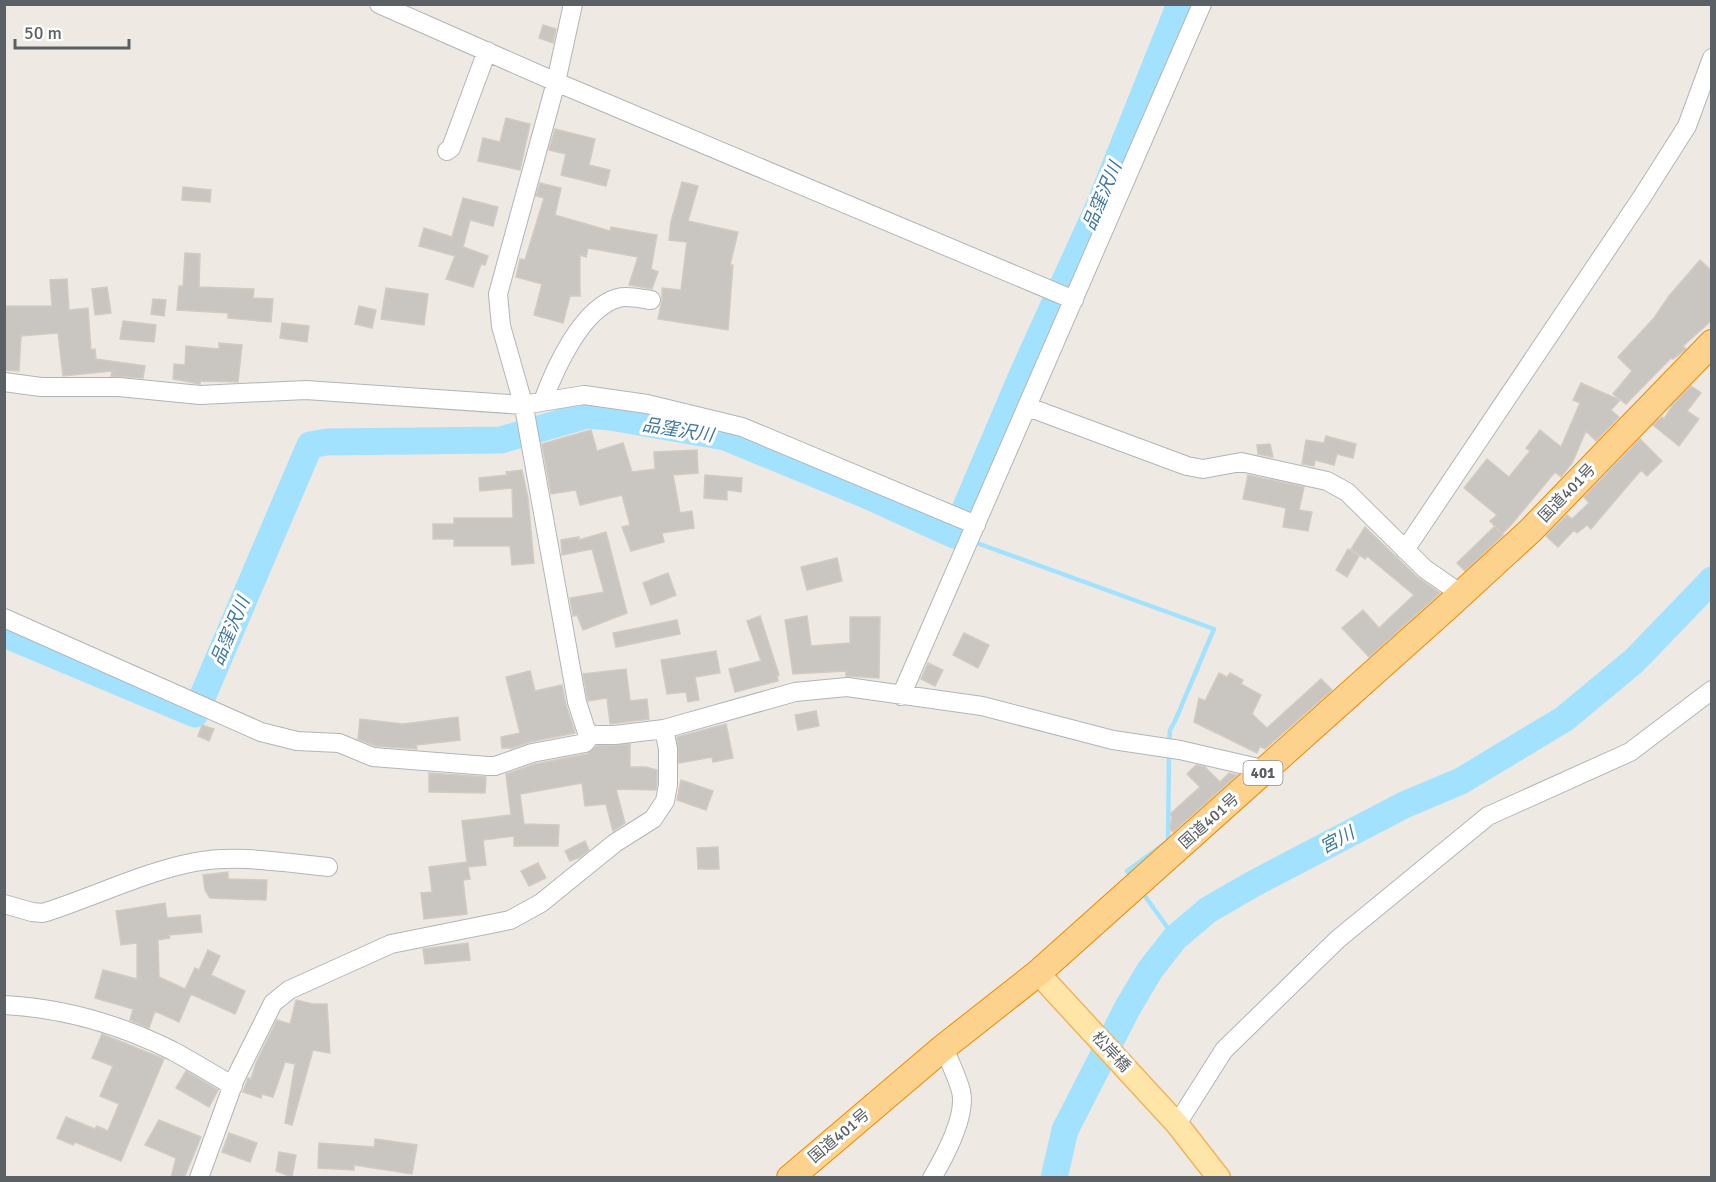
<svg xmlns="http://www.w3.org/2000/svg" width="1716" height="1182" font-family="Signika,'Noto Sans JP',sans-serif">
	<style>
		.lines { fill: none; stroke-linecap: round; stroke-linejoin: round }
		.stream { stroke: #a3e2ff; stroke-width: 4.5 }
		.river { stroke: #a3e2ff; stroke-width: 27 }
		.building { fill: #c9c5c1; stroke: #d3cbc2; stroke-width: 1.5 }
		.minor-casing { stroke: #b1b5b9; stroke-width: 20 }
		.major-casing { stroke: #f1b45a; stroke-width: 25 }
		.highway-casing { stroke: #f18901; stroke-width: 28 }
		.minor { stroke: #fff; stroke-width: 18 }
		.major { stroke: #ffe6a8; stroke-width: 22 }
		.highway { stroke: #fcd28c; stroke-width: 26 }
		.labels { text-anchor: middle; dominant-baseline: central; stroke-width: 6; stroke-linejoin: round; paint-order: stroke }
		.shield { fill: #fff; stroke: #8c9092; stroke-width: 1.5 }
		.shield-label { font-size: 15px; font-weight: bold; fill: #5b6064 }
		.street-label { font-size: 16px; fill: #5b6064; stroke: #fff }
		.water-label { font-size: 18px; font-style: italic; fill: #3b779f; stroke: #fff }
	</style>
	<rect width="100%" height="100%" fill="#eeeae3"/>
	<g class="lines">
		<path class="stream" d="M954,535L966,539
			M974,542L1214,629L1175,721L1170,730L1169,743
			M1132,878L1127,871L1168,841L1169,751
			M1142,892L1175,938"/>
		<path class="river" d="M4,634L195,714L310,445L327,442L501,440L587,415L610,417L725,437L866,495L954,535L1023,373L1099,206L1180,4
			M1054,1178L1065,1130L1128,1007L1150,970L1175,938L1208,910L1253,884L1404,805L1461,781L1564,719L1634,661L1712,580"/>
	</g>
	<path class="building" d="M543,25L556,29L553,43L539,38Z
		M506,118L530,124L520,170L478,161L483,138L500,142Z
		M555,129L595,139L589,165L610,170L606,186L561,175L566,154L549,150Z
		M682,182L698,186L688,221L738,232L730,265H733L728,330L658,319L662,301V288L681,290L687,242L669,240L671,222Z
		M540,183L561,188L555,215L610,231L611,227L657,235L651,269L658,272L652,289L629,285L638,257L588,248L586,257L580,255V296H570L563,323L534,315L542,284L516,277L520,259L525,260L544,198L536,196Z
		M183,187L211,190L210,202L182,200Z
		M463,198L498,207L493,226L470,220L463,247L488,256L485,265L481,264L473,287L446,279L455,256L419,246L424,228L452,237Z
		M185,253L200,254L199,287L254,289L253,298L273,299L271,322L228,318V313L177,310L179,286H183Z
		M1700,260L1712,271V320L1683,346L1686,349L1673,359L1671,358L1626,404L1613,394L1632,371L1618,357L1654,318L1669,296Z
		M67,279L69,310L88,308L91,350L95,349L96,359L145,366L143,378L111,376L112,371L63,376L58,333L21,336L19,371L4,370V306H52L50,280Z
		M107,287L111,313L95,315L92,289Z
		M386,288L428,294L424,325L381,319Z
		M153,299L166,300L164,316L151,314Z
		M359,306L376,310L372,328L355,324Z
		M123,321L156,325L154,342L120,339Z
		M282,323L309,326L307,342L280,338Z
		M219,343L242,345L238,382L200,381V384L173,379L174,364L185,365L186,346L219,349Z
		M1581,383L1620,400L1611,410L1619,417L1596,441L1586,431L1572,463L1561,477L1555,472L1511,525L1502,534L1490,521L1497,515L1464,488L1487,459L1509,477L1530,451L1526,448L1540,430L1561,447L1580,403L1573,400Z
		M1691,386L1701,393L1687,411L1699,419L1679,446L1653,425L1662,417L1664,419L1672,406Z
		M591,430L597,451L623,443L632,472L655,469L654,452L697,450L698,473L673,475L680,513L692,511L694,528L662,533L664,542L631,551L622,527L630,525L622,495L580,505L576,490L551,494L542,444Z
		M1326,436L1356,444L1353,458L1337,454L1334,465L1315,460L1314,466L1302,464L1306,440L1324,443Z
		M1640,439L1662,461L1647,476L1641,470L1591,529L1587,525L1577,533L1574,530L1558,547L1546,536L1567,515L1572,519L1589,503L1584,497Z
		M1270,444L1273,457L1258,454L1257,445Z
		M522,470L528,498L534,563L512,565L510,546H454V539H433V524H454V518H513L512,488L480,491L479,478L507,475L506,472Z
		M705,475L742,478L741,492L727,490V500L704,498Z
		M1248,475L1304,487L1299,510L1312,512L1308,531L1283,527L1286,508L1243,499Z
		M1495,526L1503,535L1465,571L1457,563Z
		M1365,527L1417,577L1440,593L1369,657L1342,628L1363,610L1379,628L1414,595L1367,556L1365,559L1351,549Z
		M606,532L627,613L583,630L577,615L573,616L570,598L604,592L592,549L562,555L561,540L579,537V540Z
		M1348,549L1359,556L1347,577L1336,570Z
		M837,558L842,581L807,590L801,567Z
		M668,573L676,595L651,605L643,583Z
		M760,616L779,675H777L778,681L735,692L729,669L761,661L747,621Z
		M807,616L811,646L850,643V617H880L879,678L846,676V671L793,674L785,620Z
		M677,620L680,634L616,647L613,633Z
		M964,633L989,645L978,668L953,655Z
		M716,651L720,673L695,677L699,700L688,702L686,692L667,694L661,660Z
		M928,663L943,670L935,686L921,679Z
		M626,669L630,701L647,699L649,719L610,724L607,698L588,701L583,674Z
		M530,671L535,691L562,685L566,705L575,733L530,742L512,748H502L501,737L520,733L506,677Z
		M1219,673L1227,677L1230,673L1243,680L1241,684L1261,695L1252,714L1267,728L1321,679L1332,690L1265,749L1260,746L1257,753L1194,722L1199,698L1205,701Z
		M816,711L819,726L798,730L795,715Z
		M458,717L460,740L416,745L417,749L376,746L358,739L360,719L403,724Z
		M726,724L733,758L713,762L712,757L679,763L677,737Z
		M202,725L214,729L209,741L198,736Z
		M630,744V767H646L657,770V784L656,790L616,789L625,823L613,831L606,804L585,806L582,783L520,794L524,824L559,825L558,846H514V836L483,840L486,865L468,867L470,879L463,880L467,914L424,919L421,893L432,892L429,867L467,862L462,821L511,815L506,774L535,764L587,754L597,746Z
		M1196,765L1205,767L1220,782L1229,773L1237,775L1173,832L1170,829L1172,817L1170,814L1200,787L1187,774Z
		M429,773L486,777L485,793L429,792Z
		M681,780L713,791L706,810L677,800Z
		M585,841L589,850L580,857L570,861L565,851Z
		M718,847L719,869H698L697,848Z
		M538,863L546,878L529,886L521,871Z
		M228,872V879L267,880L266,900L210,898L205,890L203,875Z
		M165,903L167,918L200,915L202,932L169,935L170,938L158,940L159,977L185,989L195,968L199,970L208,950L220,956L211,975L245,991L235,1014L191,994L179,1022L155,1011L149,1028L130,1020L133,1009L95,998L103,970L137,979V943L121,945L116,911Z
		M468,943L470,960L425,964L423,949Z
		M296,1000L313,1004H327L330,1053L313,1050L292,1125L285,1123L295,1064L285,1062L273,1097L262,1094L261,1098L243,1092L248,1078L251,1079L256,1063L277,1020L290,1024Z
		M102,1034L164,1059L121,1161L75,1142L73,1145L57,1138L66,1117L95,1129L97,1126L108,1131L119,1104L100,1096L113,1066L92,1058Z
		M186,1071L218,1090L209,1107L176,1088Z
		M159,1120L201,1137L184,1178H171L176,1158L145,1145Z
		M229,1133L257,1143L250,1162L222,1152Z
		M375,1139L417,1145L412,1174L354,1165V1170L318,1168L319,1143L374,1147Z
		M279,1152L296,1155L292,1177L276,1171Z"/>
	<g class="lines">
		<g class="minor-casing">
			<path id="minor" d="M379,4L556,82L1074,300
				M573,4L556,82L498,294L501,326L524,407L577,702L587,733L596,735H615L664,729L795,692L847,687L982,706L1113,740L1180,750L1267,770
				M447,151L451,148L487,51
				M4,382L41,387H119L200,395L306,390L523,405L584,395L647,404L742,427L976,525
				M543,401C555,368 582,308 618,298C628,295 641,299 651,300
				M1028,407L1187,466L1203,469L1241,462L1327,481L1347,492L1425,569L1461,594
				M1405,550L1642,197L1687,126L1712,58
				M4,618L261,732L297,741L339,743L373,757L488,766H495L532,753L585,743L592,734
				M901,696L1202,4
				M4,904L32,912L43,913C94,897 143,872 195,862C239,854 285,863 328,867
				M4,1005C62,1008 121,1025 173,1051C193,1062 213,1074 233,1086
				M1177,1124L1224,1050L1338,939L1488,816L1630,752L1712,690
				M199,1178L235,1079L273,1003L289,990L391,944L510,920L541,903L615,843L653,819L665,801L668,785V749L664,729
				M932,1178C945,1156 967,1116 961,1091C957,1076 949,1061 944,1047"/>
		</g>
		<g class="major-casing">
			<path id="major" d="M1038,973L1177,1124L1219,1178"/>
		</g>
		<g class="highway-casing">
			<path id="highway" d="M790,1178L944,1047L1038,973L1446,608L1531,530L1712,343"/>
		</g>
		<use href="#minor" class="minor"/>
		<use href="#major" class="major"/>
		<use href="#highway" class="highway"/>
	</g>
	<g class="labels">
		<rect class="shield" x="1243.5" y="761" width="39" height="24" rx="4.5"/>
		<g class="shield-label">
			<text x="1263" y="773">401</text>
		</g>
		<g class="street-label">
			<text transform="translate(1567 493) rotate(-46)">国道401号</text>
			<text transform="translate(1209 821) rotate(-42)">国道401号</text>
			<text transform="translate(1111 1052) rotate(47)">松岸橋</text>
			<text transform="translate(839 1136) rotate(-40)">国道401号</text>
		</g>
		<g class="water-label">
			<text transform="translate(1102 196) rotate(-67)">品窪沢川</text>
			<text transform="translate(678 430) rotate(9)">品窪沢川</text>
			<text transform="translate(230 631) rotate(-67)">品窪沢川</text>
			<text transform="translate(1337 840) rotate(-28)">宮川</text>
		</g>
	</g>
	<rect width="1716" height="1182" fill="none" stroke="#5b6064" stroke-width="12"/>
	<path d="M15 39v9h114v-9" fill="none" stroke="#5b6064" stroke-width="3"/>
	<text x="24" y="39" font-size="18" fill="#5b6064" stroke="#ffffff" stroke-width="4.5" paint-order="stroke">50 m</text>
</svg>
